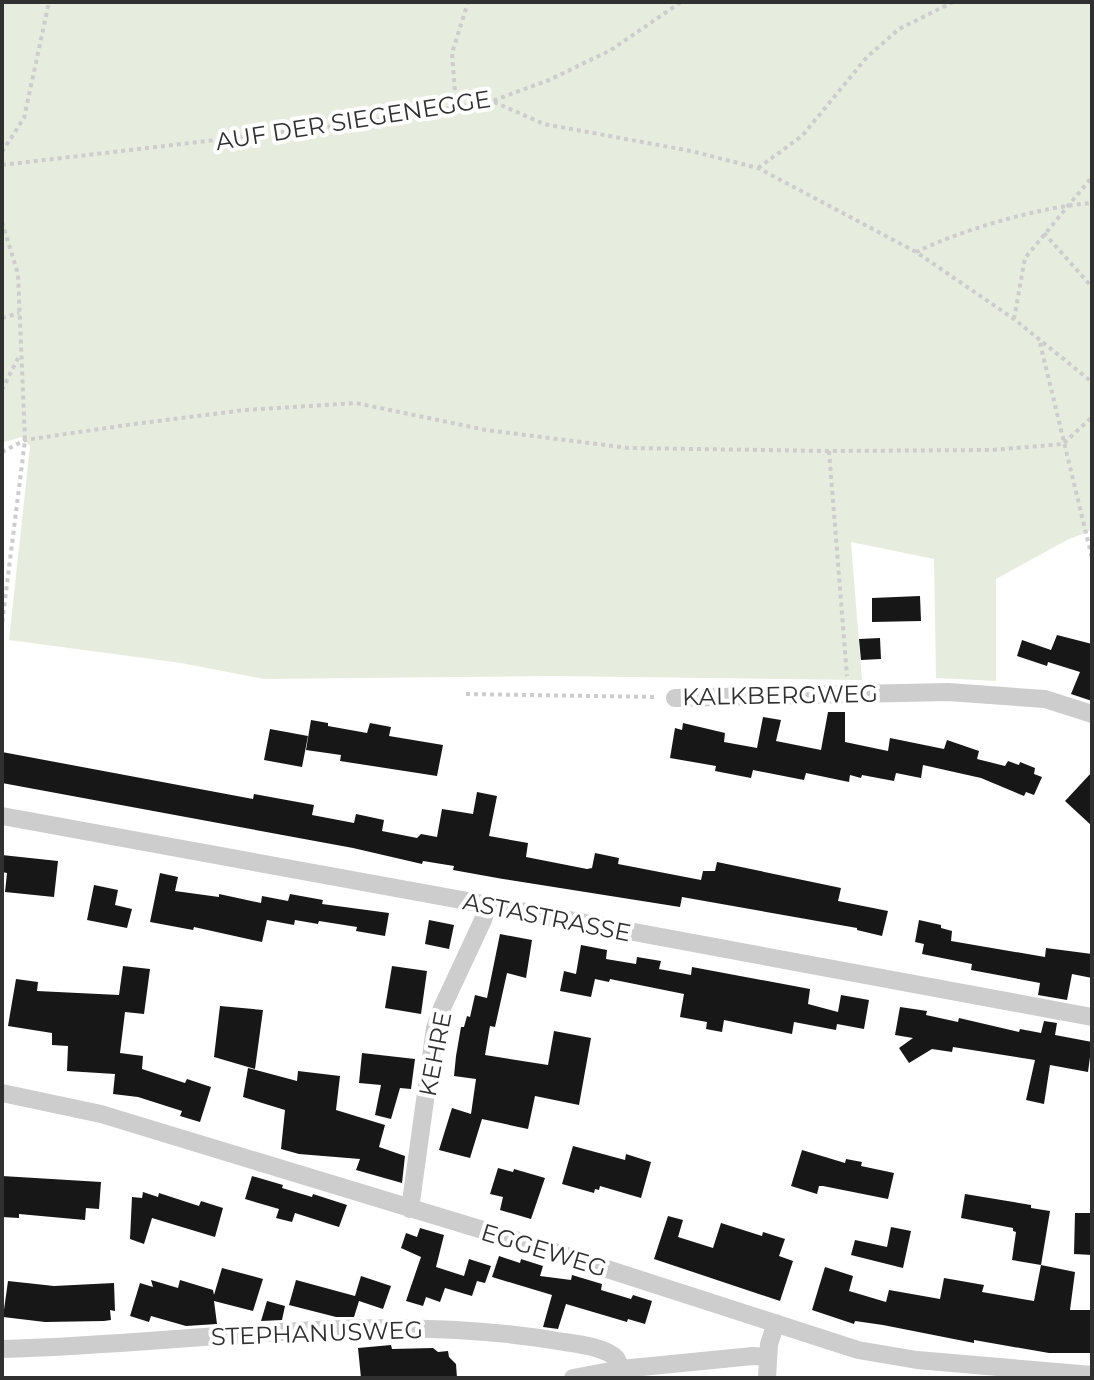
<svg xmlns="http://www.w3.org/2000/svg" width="1094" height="1380" font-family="Montserrat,sans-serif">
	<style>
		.green { fill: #e7edde }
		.building { fill: #171717 }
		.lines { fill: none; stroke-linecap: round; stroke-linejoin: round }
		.path { stroke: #cdcdcd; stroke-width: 4; stroke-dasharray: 4 4; stroke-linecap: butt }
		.minor { stroke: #cdcdcd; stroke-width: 18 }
		.labels { text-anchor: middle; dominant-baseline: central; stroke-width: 8; stroke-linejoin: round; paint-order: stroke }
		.street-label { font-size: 24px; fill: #303030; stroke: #fff }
	</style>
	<rect width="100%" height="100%" fill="#fff"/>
	<path class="green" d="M2,2H1092V530L1067,540L996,579V681L936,678L934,559L851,542L862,680L552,676L264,679L181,663L9,640L30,446L21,437L2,443Z"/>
	<path class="building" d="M920,596L921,621L872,622V598Z
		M1057,635L1092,644V701L1071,694L1080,672L1048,662L1047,666L1017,656L1022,640L1051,650Z
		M880,638L881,659L861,660L859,639Z
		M828,712H845V742L888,751L890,738L944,749L947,740L979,751L977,759L1005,766L1008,761L1019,765L1020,762L1035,768L1034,774L1042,777L1034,795L1026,792L1024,796L981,778L923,765L921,778L896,773L894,781L862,775L861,778L850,775L849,782L806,773L804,780L753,770L751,778L715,771L716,766L670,758L675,728L682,730L683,723L725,733L724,742L757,748L763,717L781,720L776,741L821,750Z
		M311,720L328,723V726L367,733L370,723L391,727L389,736L443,745L437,776L340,761L341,755L306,750Z
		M270,729L308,736L302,767L264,760Z
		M2,752L253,799L254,794L314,805L312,815L354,823L356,814L384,820L382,831L417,838L421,834L437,837L442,809L473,814L477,792L497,796L489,836L528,843L526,857L587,869L592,868L595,853L619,858L618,864L701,880L703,871H715L717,862L841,888L838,901L888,911L882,936L857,930V928L682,897L680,907L503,879L453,870L454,866L423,861L422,864L353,848L2,783Z
		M1092,772V826L1065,801Z
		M2,855L58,861L54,897L5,892L7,873L2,872Z
		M160,873L178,877L175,891L219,897V894L261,903L262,896L288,901L290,894L323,900L322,904L389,913L385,936L356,931L357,927L319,921L318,924L295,920L294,925L267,920L262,942L194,927L193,930L150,922Z
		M94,885L118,890L115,905L132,909L127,928L87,920Z
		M429,920L454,925L449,949L425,944Z
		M919,920L941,925V928L952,931L951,941L1045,957L1046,948L1092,954V978L1072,974L1067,1000L1038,995L1040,983L971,970L972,964L922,954L924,944L915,942Z
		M500,934L532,940L526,978L507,973L495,1027L490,1026L485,1055L548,1065L554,1031L591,1038L579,1105L535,1096L528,1129L482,1119L470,1158L439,1150L452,1108L471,1114L476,1079L454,1076L456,1056L461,1027H464L467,1016L470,1017L475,995L487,998Z
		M581,945L607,950L606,959L636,964L637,957L661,961L659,969L691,975L692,967L810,989L808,1004L838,1012L841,995L869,1000L864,1029L837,1024L836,1030L794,1022L792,1034L724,1020L722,1032L706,1029L707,1022L680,1017L684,994L610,979L609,982L595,979L591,997L560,991L564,971L576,974Z
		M123,966L150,969L144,1014L125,1012L120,1053L143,1056L142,1069L185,1083L187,1079L211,1087L200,1122L180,1116L182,1111L138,1097L113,1094L115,1074L67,1071L68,1046L52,1045V1033L8,1026L16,979L38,982L37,991L119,995Z
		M392,966L427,971L421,1014L385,1008Z
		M220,1006L263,1010L255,1069L214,1057Z
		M900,1007L927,1011L926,1015L958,1022L959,1018L1019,1032L1020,1029L1041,1033L1044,1021L1057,1023L1055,1035L1092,1042L1088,1072L1050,1065L1044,1104L1026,1100L1035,1060L953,1047L952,1052L932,1049L909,1063L899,1048L913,1038L895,1035Z
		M362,1053L415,1059L411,1089L400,1088L391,1119L375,1115L381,1085L359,1083Z
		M248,1068L297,1081L298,1071L340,1076L336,1110L385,1125L379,1147L405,1156L402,1183L356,1170L360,1159L299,1154L281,1149L285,1110L243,1097Z
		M573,1146L625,1160L626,1154L651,1162L641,1198L600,1186L599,1190L595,1189L594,1193L562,1184Z
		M802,1150L845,1163L846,1159L862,1162L861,1166L894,1173L888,1199L823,1186H819L817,1194L791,1186Z
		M498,1168L513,1172L514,1169L545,1178L531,1219L500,1210L503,1197L490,1194Z
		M2,1176L101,1182L99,1209L86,1208L85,1220L19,1214V1218L2,1217Z
		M252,1176L283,1185L282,1188L312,1197L313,1194L347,1205L339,1227L295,1213L292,1222L276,1218L279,1209L245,1199Z
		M143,1192L158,1197L159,1193L199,1206L201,1201L223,1208L215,1237L152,1218L144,1244L130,1239L132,1197L142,1198Z
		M965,1194L1031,1205V1208L1050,1211L1041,1265L1012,1260L1016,1232L1013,1231V1228L961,1218Z
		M1075,1213H1092V1255L1074,1254Z
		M668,1216L683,1220L678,1237L713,1248L721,1223L762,1236L763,1232L785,1239L779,1256L793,1261L780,1301L654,1259Z
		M891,1227L911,1231L903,1268L851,1255L855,1240L887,1247Z
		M420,1228L444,1235L436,1267L464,1276L469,1259L491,1266L485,1283L477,1281L472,1296L445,1288L440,1302L426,1297L423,1306L406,1301L421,1257L401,1248L406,1233L417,1237Z
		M499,1256L520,1263L521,1259L543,1266L540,1276L571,1280L572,1275L602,1284L601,1290L631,1299L633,1295L652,1301L645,1324L628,1319L627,1322L566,1304L558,1329L543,1327L552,1295L492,1277Z
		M1041,1265L1075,1272L1070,1310H1092L1091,1353H1049L974,1340V1343L883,1325L855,1321L854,1324L812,1310L825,1267L853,1276L849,1291L886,1302L889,1290L940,1299L944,1278L984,1285L982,1292L1034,1301Z
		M222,1268L263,1279L253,1311L214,1301L217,1324L186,1326L151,1316L149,1322L130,1316L140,1283L153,1287L151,1280L178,1288L180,1280L213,1290L214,1295Z
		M361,1276L391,1286L383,1309L359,1301L354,1317H336L289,1305L296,1280L355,1296Z
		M8,1281L54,1286L114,1283L115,1311L110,1310L111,1320L104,1321L45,1322L3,1317Z
		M267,1301L285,1306L282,1320L261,1321Z
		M391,1345L392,1349L433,1348L438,1352L448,1351L449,1357L456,1364L457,1378H361L358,1348Z"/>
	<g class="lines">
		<path class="path" d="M494,102L544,124L691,151L758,168L916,252L1014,319L1092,382
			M456,106L452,53L468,2
			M2,152L24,118L49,2
			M2,165L361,123L492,101L549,80L611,50L681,2
			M758,168L802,136L867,57L899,29L953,2
			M2,222L18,274L25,440L2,624
			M1044,233L1092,287
			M916,252C964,229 1039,207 1092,203
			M2,318L19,313
			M1014,319L1025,258L1092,177
			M1040,343L1092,558
			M2,390L18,358
			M829,451L847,676
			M2,452L25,440L127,425L244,410L356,403L486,430L628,448L829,451L992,450L1063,444L1092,417
			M2,651V671
			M466,694L656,697"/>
		<path class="minor" d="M675,698L948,692L1045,699L1092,714
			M2,816C366,880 728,952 1092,1017
			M2,1093L101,1114L542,1248L858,1350L917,1360L1092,1375
			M410,1209L435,1028L442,1008L483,920L487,907
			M2,1349C188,1345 379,1309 564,1342C579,1344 605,1347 616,1358C618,1361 619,1365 621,1369
			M573,1378L621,1369L753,1356L767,1357
			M767,1378L769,1344L776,1323"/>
	</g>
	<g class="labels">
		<g class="street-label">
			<text transform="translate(353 120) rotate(-9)">AUF DER SIEGENEGGE</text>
			<text transform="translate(780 695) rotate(-1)">KALKBERGWEG</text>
			<text transform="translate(547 917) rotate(11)">ASTASTRASSE</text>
			<text transform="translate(435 1054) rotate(-79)">KEHRE</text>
			<text transform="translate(544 1250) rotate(17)">EGGEWEG</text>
			<text transform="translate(317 1333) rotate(-2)">STEPHANUSWEG</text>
		</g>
	</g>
	<rect width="1094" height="1380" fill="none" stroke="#303030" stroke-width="8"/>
</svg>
